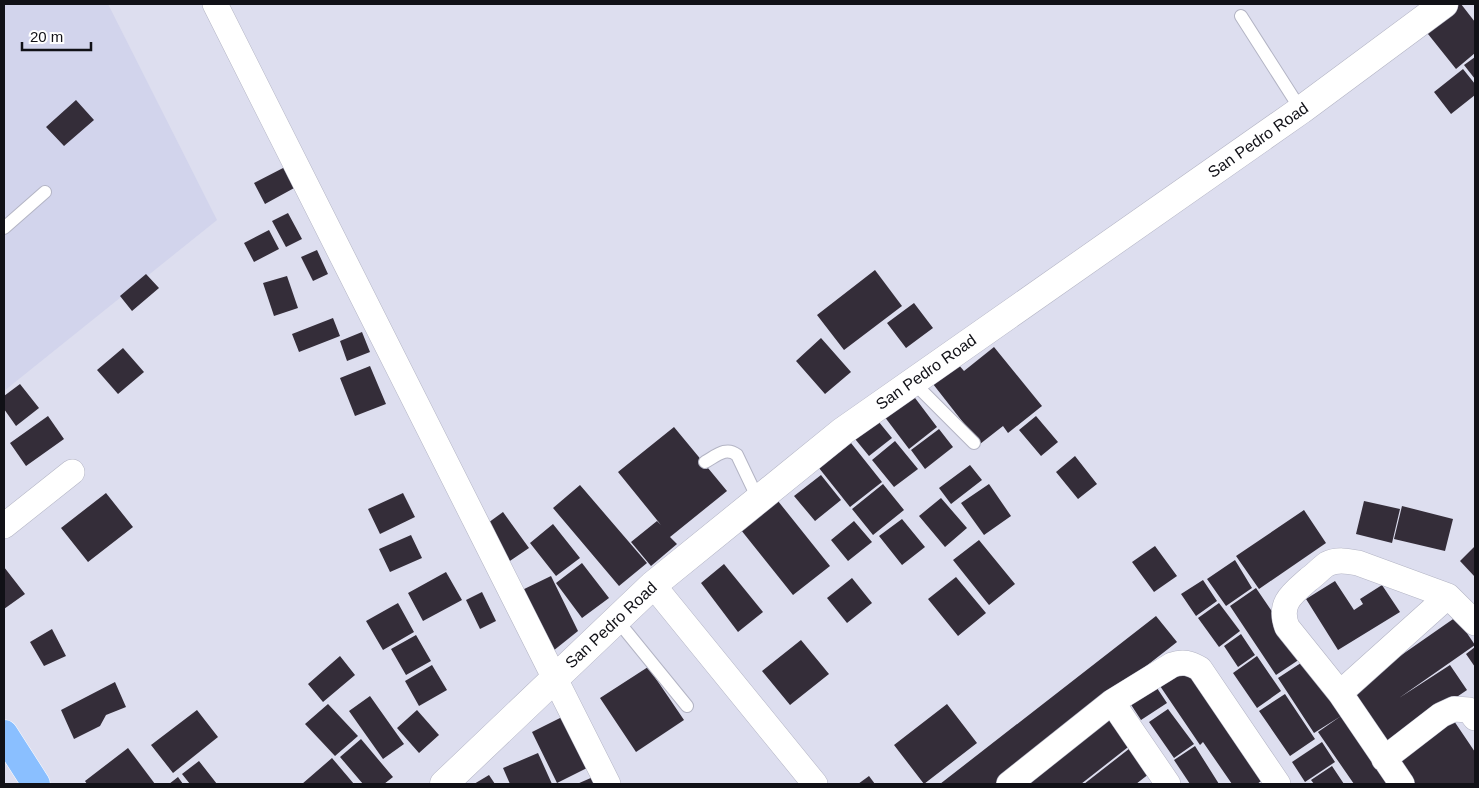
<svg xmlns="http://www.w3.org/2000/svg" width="1479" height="788" font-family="Helvetica,sans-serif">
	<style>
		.built { fill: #d2d4ec }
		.building { fill: #342d39 }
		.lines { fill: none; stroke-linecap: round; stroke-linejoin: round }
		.lane-casing { stroke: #b3b4c4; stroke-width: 14 }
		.street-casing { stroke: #b3b4c4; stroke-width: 26 }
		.secondary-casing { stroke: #b3b4c4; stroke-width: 29 }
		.highway-casing { stroke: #fff; stroke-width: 29 }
		.lane { stroke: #fff; stroke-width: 12 }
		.street { stroke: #fff; stroke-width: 25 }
		.secondary { stroke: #fff; stroke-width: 28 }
		.highway { stroke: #8abfff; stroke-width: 28 }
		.labels { text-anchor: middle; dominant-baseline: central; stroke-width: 5; stroke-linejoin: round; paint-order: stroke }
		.street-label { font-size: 16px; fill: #111117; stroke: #fff }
	</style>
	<rect width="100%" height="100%" fill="#dddeef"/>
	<path class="built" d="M4,4H108L217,220L4,391Z"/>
	<path class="building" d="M1456,4H1461L1475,22V53L1456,69L1424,29Z
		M1475,57V79L1464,65Z
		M1463,69L1475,84V95L1451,114L1434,92Z
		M76,100L94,120L64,146L46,127Z
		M285,167L296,187L265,204L254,183Z
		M288,213L302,239L286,247L272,221Z
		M269,230L279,249L254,262L244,243Z
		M317,250L328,274L313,281L301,257Z
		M875,270L902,306L844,350L817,315Z
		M146,274L159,288L132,311L120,296Z
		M287,276L298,308L274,316L263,283Z
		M914,303L933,328L906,348L887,323Z
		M333,318L340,336L299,352L292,334Z
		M362,332L370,352L347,361L340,341Z
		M821,338L851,372L825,394L796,361Z
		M994,347L1042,406L1008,433L1003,426L980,444L933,384L958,364L964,371Z
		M123,348L144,372L118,394L97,370Z
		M370,366L386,404L355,416L340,378Z
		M20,384L39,408L16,426L4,409V396Z
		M909,390L937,427L909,449L881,412Z
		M48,416L64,439L26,466L10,443Z
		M874,416L892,438L869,456L851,434Z
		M1036,416L1058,442L1041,456L1019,430Z
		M674,427L727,491L670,537L677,544L651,566L631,542L657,521L661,525L618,472Z
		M939,429L953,447L925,469L911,450Z
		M895,441L918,469L894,487L872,460Z
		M851,443L882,482L850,507L819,468Z
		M1075,456L1097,484L1078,499L1056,472Z
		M970,465L982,480L951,504L939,488Z
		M821,475L841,500L815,521L794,496Z
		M883,484L904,510L873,535L852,509Z
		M989,484L1011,516L984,535L961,503Z
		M580,485L647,563L619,586L553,508Z
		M106,493L133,527L88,562L61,528Z
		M403,493L415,517L380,534L368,509Z
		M774,496L830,566L793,595L737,525Z
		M941,498L967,528L945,547L919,516Z
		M1364,501L1400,509L1392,543L1356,534Z
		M1402,506L1453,519L1445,551L1394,539Z
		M1304,510L1326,543L1259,589L1236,556Z
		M503,512L529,548L507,563L481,528Z
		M902,519L925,547L902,565L879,536Z
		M854,521L872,542L848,561L831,540Z
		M553,524L580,558L556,576L530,543Z
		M411,535L422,558L390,572L379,549Z
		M979,540L1015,584L989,605L953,560Z
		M1155,546L1177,576L1154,592L1132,562Z
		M1475,546V577L1460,561Z
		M1235,560L1252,588L1226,606L1207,579Z
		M582,563L609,598L582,618L556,583Z
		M724,564L763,612L738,632L701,583Z
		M4,567L25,594L4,609Z
		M446,572L462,600L423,621L408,593Z
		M551,576L578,631L548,655L518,592Z
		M956,577L986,613L958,636L928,599Z
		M852,578L872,603L847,623L827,598Z
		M1203,580L1217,601L1196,616L1181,594Z
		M1335,581L1354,610L1363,604L1360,599L1382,585L1400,612L1338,650L1306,599Z
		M1256,588L1303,657L1276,675L1230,606Z
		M482,592L496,621L480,629L466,600Z
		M398,603L414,632L383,650L366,621Z
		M1219,603L1240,631L1219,647L1198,618Z
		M1156,616L1177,642L995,784H940Z
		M1456,617L1475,645L1399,698L1450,665L1467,690L1386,745L1347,693Z
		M52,629L66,656L44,666L30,642Z
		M1241,634L1255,655L1238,667L1224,646Z
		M416,635L431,661L406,675L391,649Z
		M801,640L829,674L790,705L762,671Z
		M1475,647V667L1466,654Z
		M340,656L355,675L323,702L308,684Z
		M1257,656L1281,691L1257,708L1233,673Z
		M1307,659L1390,784H1354L1318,732L1341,716L1314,733L1278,678Z
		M1186,664L1264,779L1257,784H1232L1203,742L1200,745L1158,683Z
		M432,665L447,690L419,706L405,681Z
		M648,667L684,720L636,752L600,698Z
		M115,682L126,707L106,715L100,726L74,739L61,710Z
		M1153,682L1167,703L1141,720L1128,700Z
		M1285,694L1315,739L1290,756L1259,711Z
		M370,696L404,744L383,759L349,711Z
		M328,704L358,736L335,756L305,724Z
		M947,704L977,743L924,784L894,745Z
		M1168,709L1194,744L1174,758L1149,722Z
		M197,710L218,737L173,773L151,745Z
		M417,710L439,735L419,753L397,728Z
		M1109,715L1132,744L1081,784H1021Z
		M1450,715L1475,752V784H1412L1391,755Z
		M562,717L587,768L557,783L532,732Z
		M361,739L393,777L384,784H363L340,757Z
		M1322,742L1335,762L1305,782L1292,762Z
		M1134,745L1154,770L1136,784H1084Z
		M1195,746L1219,784H1190L1174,760Z
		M128,748L155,784H87L85,781Z
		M538,753L552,784H510L503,768Z
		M332,758L354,784H302Z
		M199,761L217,784H190L182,774Z
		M1332,766L1344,784H1314L1311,780Z
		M489,775L495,784H474Z
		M869,776L875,784H858Z
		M178,777L183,784H169Z
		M593,777L597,784H577Z"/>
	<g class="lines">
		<g class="lane-casing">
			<path id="lane" d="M1241,16L1301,110
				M4,228L45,192
				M912,381L974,443
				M705,462C716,456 726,446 737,455L758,499
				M617,620L687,706"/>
		</g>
		<g class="street-casing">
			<path id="street" d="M215,4L608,784
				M4,526L72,472
				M653,585L815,784
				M1340,693L1448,596
				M1112,702L1168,784
				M1384,759L1441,715L1454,709L1469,710L1475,718
				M1009,784L1112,702L1172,665C1183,661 1190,663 1200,669L1278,784
				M1402,784L1340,693L1287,627C1278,603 1292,594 1309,579C1315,575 1321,568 1327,564C1337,559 1348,561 1358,563L1448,596L1475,623"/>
		</g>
		<g class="secondary-casing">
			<path id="secondary" d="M444,784L653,585L843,431L1301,110L1444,4"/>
		</g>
		<g class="highway-casing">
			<path id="highway" d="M4,734L36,784"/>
		</g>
		<use href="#lane" class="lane"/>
		<use href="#street" class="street"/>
		<use href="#secondary" class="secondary"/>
		<use href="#highway" class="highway"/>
	</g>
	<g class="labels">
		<g class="street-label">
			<text transform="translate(1258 140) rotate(-35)">San Pedro Road</text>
			<text transform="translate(926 372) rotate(-35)">San Pedro Road</text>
			<text transform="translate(611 625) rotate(-43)">San Pedro Road</text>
		</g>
	</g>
	<rect width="1479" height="788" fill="none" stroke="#111117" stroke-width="10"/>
	<path d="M22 42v8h69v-8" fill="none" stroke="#111117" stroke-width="2.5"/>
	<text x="30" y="42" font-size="15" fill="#111117" stroke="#ffffff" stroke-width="4" paint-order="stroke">20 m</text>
</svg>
